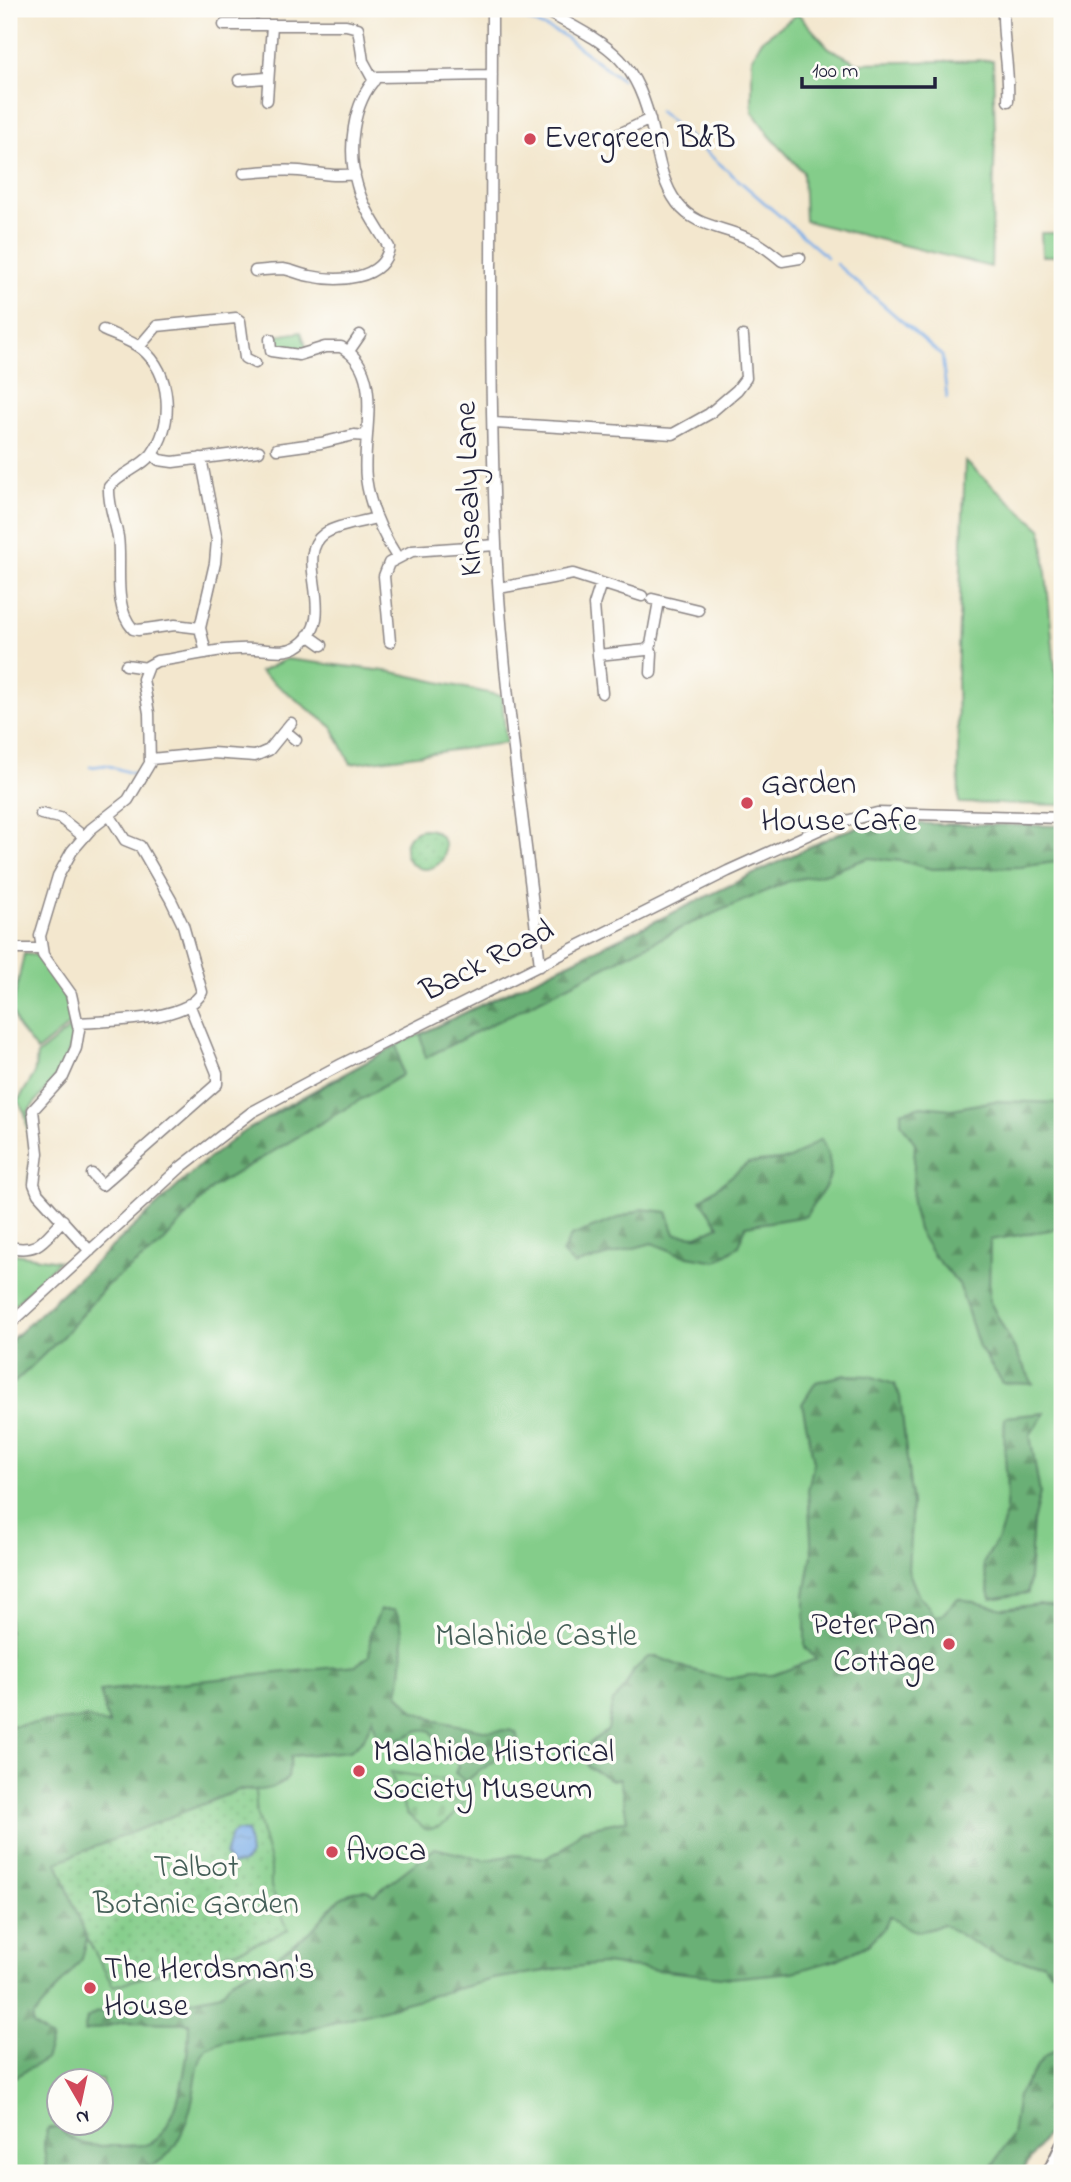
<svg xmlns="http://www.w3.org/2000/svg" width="1071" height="2182" font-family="'Indie Flower',sans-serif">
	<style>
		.green { fill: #84cd8a; stroke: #537862; stroke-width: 2; fill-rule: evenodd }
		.forest { fill: url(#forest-firs); stroke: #466958; stroke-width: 2 }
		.cemetery { fill: url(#cemetery-stones); stroke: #537862; stroke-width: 2 }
		.garden { fill: url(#garden-dots); stroke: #537862; stroke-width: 2 }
		.water { fill: url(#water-ripples); stroke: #4e6892; stroke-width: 2 }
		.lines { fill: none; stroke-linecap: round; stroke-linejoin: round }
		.stream { stroke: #7baee8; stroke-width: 2.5 }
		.minor-casing { stroke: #8a8484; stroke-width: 13 }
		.major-casing { stroke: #8a8484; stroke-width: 16 }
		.minor { stroke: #fff; stroke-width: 10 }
		.major { stroke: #fff; stroke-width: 12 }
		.poi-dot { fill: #d1495b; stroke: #fdfcf7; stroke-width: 2.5 }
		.labels { text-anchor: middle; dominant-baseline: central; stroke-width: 7; stroke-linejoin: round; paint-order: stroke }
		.poi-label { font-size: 32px; fill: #22223b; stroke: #fdfcf7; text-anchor: start }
		.street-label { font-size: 32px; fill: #22223b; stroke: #fdfcf7 }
		.park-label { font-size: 32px; fill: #445e57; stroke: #fdfcf7 }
	</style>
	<defs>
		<pattern id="forest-firs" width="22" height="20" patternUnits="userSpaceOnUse" patternTransform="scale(1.75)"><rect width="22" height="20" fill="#6bb076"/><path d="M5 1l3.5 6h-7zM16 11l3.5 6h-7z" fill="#588f62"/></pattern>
		<pattern id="cemetery-stones" width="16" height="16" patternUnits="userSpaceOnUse" patternTransform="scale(1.75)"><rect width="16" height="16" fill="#84cd8a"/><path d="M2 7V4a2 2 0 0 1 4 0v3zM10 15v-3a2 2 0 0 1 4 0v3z" fill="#72b078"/></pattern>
		<pattern id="garden-dots" width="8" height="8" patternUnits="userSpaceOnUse" patternTransform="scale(1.75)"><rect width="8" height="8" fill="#84cd8a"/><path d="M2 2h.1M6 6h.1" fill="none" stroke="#72b078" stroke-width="1.8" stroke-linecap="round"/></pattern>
		<pattern id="water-ripples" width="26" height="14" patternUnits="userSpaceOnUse" patternTransform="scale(1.75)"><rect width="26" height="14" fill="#7baee8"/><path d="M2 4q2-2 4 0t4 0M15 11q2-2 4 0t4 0" fill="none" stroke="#648dbd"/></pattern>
	</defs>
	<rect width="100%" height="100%" fill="#fdfcf7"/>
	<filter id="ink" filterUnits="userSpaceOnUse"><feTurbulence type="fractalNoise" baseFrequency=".0143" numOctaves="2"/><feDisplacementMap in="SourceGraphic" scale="14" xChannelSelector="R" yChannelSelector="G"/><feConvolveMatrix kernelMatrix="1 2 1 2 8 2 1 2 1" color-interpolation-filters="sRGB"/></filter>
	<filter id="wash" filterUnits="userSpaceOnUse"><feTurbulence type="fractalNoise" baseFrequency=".00686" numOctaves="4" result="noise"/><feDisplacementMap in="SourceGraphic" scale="28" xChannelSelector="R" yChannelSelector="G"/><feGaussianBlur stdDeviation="1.57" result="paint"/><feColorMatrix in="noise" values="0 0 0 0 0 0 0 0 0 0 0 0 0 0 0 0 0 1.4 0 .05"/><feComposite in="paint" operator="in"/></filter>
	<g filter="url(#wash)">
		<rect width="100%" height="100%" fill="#f3e7ce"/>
		<path class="green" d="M798,14L829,48L858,63L993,60L995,136L991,267L805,221L803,172L770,136L752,111V58L762,40Z
			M1041,233H1062V256H1042Z
			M301,332L307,349L283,348L277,344L276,336Z
			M965,461L1042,530L1062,743V805L959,803L957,676Z
			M286,659L393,672L502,696L506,743L351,764L332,727L260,672Z
			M875,823L1062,826V2111L1021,2173H9V1342L204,1162L278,1110L397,1045L839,833ZM60,2080H102V2122H60Z
			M24,954L36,955L59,982L73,1022L37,1051L18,1027L12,1010Z
			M73,1026L72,1044L61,1071L29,1110L35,1155L28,1183L32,1156L25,1113L18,1101L34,1075L37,1055Z
			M9,1253L59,1261L9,1310Z"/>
		<path class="forest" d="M875,823L1062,826V861L1021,867L932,869L902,861L868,858L828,873L789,881L687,925L425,1058L421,1034L839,833Z
			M397,1045L402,1075L213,1187L161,1245L107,1285L63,1336L9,1388V1342L204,1162L240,1134Z
			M994,1101L1062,1103V1228L990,1240L989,1300L1033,1384L1003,1383L979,1347L959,1284L933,1255L918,1230L912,1205L915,1143L901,1123V1112L921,1106L952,1109Z
			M821,1139C841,1178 826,1183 806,1216L746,1226L739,1246L716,1261L682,1255L652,1243L574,1265L562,1253L571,1236L642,1209L667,1212L675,1234L697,1236L719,1226L701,1200L748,1163L790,1159Z
			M845,1375L870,1376L894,1384L900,1396L912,1504L908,1570L919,1597L928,1605L933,1616L942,1615L958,1598L1003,1609L1039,1604L1062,1607V1972H1050L1043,1962C1005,1965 974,1944 943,1924C918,1936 912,1932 890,1916L885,1927L868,1945L836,1960L793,1972L730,1978L603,1964L565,1968L493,1979L303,2031L225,2041L206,2048C194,2067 197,2088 190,2110C185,2127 176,2151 160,2161C130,2179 71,2173 36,2173L47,2168C45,2154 41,2140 48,2128H61C74,2153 121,2145 145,2145C180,2135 189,2053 189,2023L124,2022L84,2032L87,2018L95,2013L124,2006L155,2008L221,1994L232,1980L272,1960L311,1931L339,1899L354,1891L367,1890L374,1895L435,1848L485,1860L515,1855L546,1858L560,1851L583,1829L627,1820L620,1779L611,1780L588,1767L583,1748L608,1730L612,1702L625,1687L633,1671L648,1657H658L688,1669L728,1679L750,1675H773L816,1659L805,1647V1595L812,1555L808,1490L814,1462L802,1404L816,1382Z
			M1045,1413L1030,1435L1040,1493L1033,1522L1028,1593L991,1599L983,1564C988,1554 996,1544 1000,1534C1014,1499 1001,1454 1005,1417Z
			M380,1610H394C408,1624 402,1674 398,1694L414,1711L437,1721L488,1731L509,1730L516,1732L518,1740L512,1755L500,1757L465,1781L455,1773L458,1766L455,1759L446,1757L431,1731C413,1725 406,1743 385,1744L376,1734L373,1718L364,1739L350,1751L291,1756L288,1777C277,1791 256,1791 239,1790L57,1862L87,1938L82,1959L33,2017V2025L52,2039L45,2060L9,2080V1726L87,1718L109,1725L100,1691L356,1665L369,1656L371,1631Z
			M1062,2045V2111L1021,2173H972L992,2166L1012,2135L1018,2095L1043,2058Z"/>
		<path class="cemetery" d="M390,1772L473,1784C461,1805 452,1829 425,1829L407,1814Z"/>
		<path class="garden" d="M405 849a20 20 0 1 1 40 0a20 20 0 1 1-40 0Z
			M239,1790L255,1791L257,1816L271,1866V1887L288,1930L242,1949L113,1986L87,1938L57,1862Z"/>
		<path class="water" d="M237,1831L247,1832L250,1855L244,1862L231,1865L225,1855L231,1835Z"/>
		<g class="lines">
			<path class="stream" d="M503,10L561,34L622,80
				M659,111L827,257
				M836,264L942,356L947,398
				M90,767L106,765L134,774"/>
		</g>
	</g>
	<g filter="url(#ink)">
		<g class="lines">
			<g class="minor-casing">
				<path id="minor" d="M492,9C492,187 488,366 496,544C502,685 525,825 540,966
					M542,9C607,45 636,54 653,133C658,156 662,183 677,203C695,227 721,226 747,238C760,243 771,252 782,261L800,258
					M1003,9C1002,40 1010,70 1008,101
					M224,25H346L358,28L363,61L374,81
					M239,80L266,78
					M267,100L272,25
					M611,138L650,119
					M244,173C262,172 281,169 299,171C319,173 335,177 355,174
					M255,271C264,270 274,269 283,269C292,270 301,275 310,276C337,282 384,281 389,247C377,227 363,208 357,185C347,151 352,103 377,77L492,75
					M103,330C116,336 130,340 142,349C172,374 174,423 152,454C140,468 121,473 109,487C108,505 115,520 118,537C122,565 112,606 133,629L138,630L175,625L200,628
					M270,339L271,351L299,355L325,347H341C386,371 361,438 366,478C370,508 381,532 397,557
					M139,347L157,326L236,318L240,321L245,358L255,363
					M349,351L360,335
					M494,423L673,434L709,414L737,390L746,378L743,336
					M277,449L321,443L354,435L366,436
					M152,454L159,460L173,462L259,451
					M201,458L217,540L215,563L200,628L206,653
					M601,583L594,605L598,655L646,650L651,645L659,601
					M499,588L573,574L642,596
					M652,599L698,610
					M308,635L322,645
					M390,642L384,576L389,563L412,551L496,545
					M649,647L652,653L651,673
					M598,655L602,693
					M126,665L147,668
					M285,731L296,740
					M151,759L212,753L255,756L269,750L291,723
					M41,814L60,818L83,836
					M9,949H41
					M79,1023C108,1020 187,1022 202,992L183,925L171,900L140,846L125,840L110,816
					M92,1174L102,1185L217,1084V1073L189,1004
					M9,1247C40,1253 43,1240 63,1220
					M90,1251L38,1194L34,1184L38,1153L33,1110L63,1077L76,1048L79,1030L71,994L43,955L40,936L58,876L72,851L91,829L128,800L150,763L149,713L143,679L148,666L157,661C190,657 221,647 254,649C268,649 283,654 296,647C343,619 291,558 324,534C337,525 360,523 375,518
					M9,1325L181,1167L252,1112L342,1064L728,871L827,826L877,813L1062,818"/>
			</g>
			<g class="major-casing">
				<path id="major" d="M1049,2173L1062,2146"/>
			</g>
			<use href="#minor" class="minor"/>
			<use href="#major" class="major"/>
		</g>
	</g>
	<g class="poi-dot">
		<circle cx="530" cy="139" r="7"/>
		<circle cx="747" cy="803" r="7"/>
		<circle cx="949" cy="1644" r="7"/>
		<circle cx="359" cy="1771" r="7"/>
		<circle cx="332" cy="1852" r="7"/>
		<circle cx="90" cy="1988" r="7"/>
	</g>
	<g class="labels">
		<g class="poi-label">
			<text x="544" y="139">Evergreen B&amp;B</text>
			<text x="761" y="785">Garden<tspan x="761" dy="37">House Cafe</tspan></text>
			<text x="935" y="1626" text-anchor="end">Peter Pan<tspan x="935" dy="37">Cottage</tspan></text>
			<text x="373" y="1753">Malahide Historical<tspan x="373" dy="37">Society Museum</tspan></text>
			<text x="346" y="1852">Avoca</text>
			<text x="104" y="1970">The Herdsman's<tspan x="104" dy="37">House</tspan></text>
		</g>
		<g class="street-label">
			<text transform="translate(470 489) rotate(-92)">Kinsealy Lane</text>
			<text transform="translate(488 962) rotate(-27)">Back Road</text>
		</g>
		<g class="park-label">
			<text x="536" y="1637">Malahide Castle</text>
			<text x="196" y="1868">Talbot<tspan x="196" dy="37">Botanic Garden</tspan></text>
		</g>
	</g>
	<rect width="1071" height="2182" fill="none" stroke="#fdfcf7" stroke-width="35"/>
	<g transform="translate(80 2102) rotate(171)"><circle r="33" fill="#fdfcf7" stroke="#a5a5ac" stroke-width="2"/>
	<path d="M0-5L12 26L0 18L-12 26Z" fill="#d1495b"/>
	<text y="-10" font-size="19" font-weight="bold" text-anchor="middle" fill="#22223b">N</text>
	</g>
	<path d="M802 77v10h133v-10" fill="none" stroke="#22223b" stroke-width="3.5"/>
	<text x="812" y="77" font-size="21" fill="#22223b" stroke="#fdfcf7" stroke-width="5" paint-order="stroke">100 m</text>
</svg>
